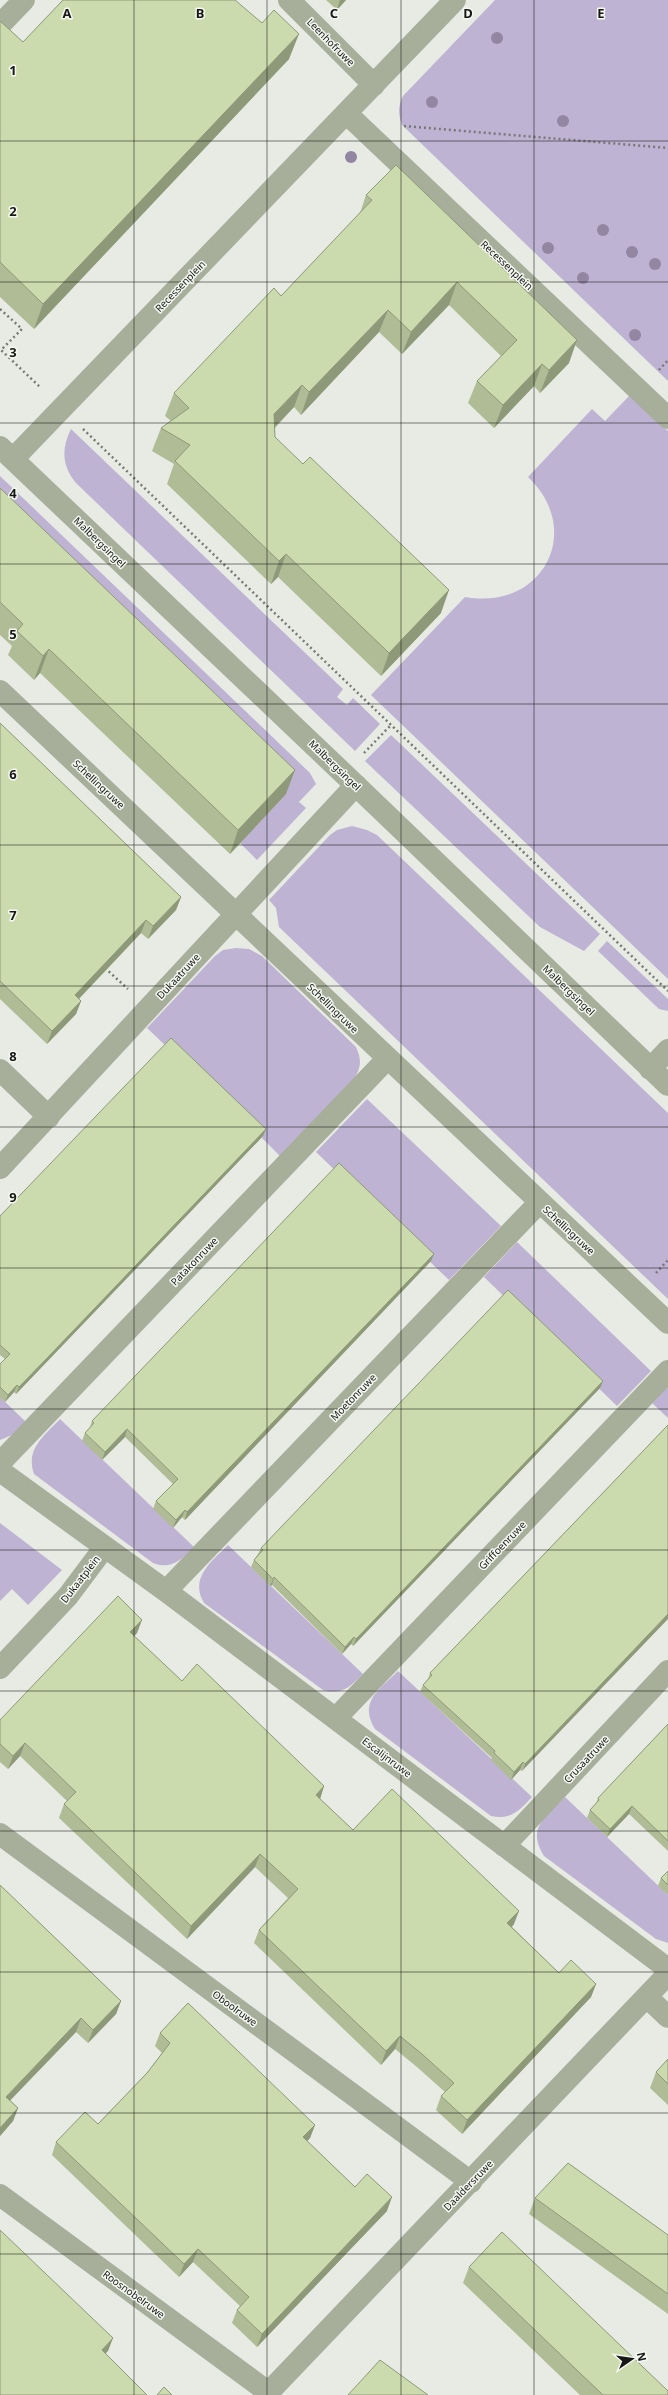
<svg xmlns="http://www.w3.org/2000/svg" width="668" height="2395" font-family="'Noto Sans',sans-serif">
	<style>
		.green { fill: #bfb3d3 }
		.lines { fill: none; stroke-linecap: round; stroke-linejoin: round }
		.path { stroke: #777975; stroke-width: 2.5; stroke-dasharray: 2 3; stroke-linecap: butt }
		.minor { stroke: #a7ae9a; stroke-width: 22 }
		.tree { fill: #9386a2 }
		.wall { fill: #afbc95 }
		.shaded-wall { fill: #8e9979 }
		.building { fill: #cbdbad; stroke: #8e9979 }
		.grid { fill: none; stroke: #171816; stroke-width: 1; stroke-opacity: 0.55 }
		.labels { text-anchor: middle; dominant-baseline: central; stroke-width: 3; stroke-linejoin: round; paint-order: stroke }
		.street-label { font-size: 10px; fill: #171816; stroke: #f5f8f1 }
		.grid-label { font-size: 13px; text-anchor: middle; font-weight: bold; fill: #171816; stroke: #f5f8f1; stroke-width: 3; stroke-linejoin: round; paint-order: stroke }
	</style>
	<rect width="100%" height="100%" fill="#e8eae4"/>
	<path class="green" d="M495,0H668V381L402,125C398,113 398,107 403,96Z
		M630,395L668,431V979L371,695L465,597C542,611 585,531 528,477L592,409L605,421Z
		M71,429L343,689L337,697L347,705L353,698L380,724L355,751L76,483C62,466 61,449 71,429Z
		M0,476L310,773L316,784L299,802L306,808L257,860L240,843L0,521Z
		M391,735L600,934L584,951L540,927L365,761Z
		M352,826L367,830L377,835L668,1113V1299L279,927L276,908L269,900L330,835L337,830Z
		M607,941L668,999V1011L659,1009L598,951Z
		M236,948L249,949L262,956L356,1047C362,1060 361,1068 354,1079L280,1156L262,1138L263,1136L169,1046L167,1047L147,1028L215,956L223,950Z
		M367,1099L501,1226L449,1280L316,1152Z
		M517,1242L651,1371L617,1406L484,1277Z
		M668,1386V1418L652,1403Z
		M0,1397L26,1422L12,1435L0,1440Z
		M60,1419L194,1547C181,1560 171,1570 153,1563L34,1474C25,1449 45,1435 60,1419Z
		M0,1523L62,1570L28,1605L12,1589L0,1601Z
		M228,1545L363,1674C350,1687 342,1695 323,1690L204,1603C189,1578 212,1561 228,1545Z
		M398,1671L532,1797C519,1811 511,1820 491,1816L375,1729C358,1702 380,1689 398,1671Z
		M565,1797L668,1895V1943L656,1939L544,1856C526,1827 546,1817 565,1797Z"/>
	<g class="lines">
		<path class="path" d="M404,126L668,148
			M0,309L22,329L1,350L41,388
			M659,370L668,360
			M83,429L668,991
			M364,753L391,725
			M105,968L128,989
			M656,1273L668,1260"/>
		<path class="minor" d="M289,0L374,85
			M0,25L24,0
			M346,113L668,418
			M0,447L344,774L668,1085
			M13,459L455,0
			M0,691L668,1323
			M650,1069L668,1050
			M0,1070L49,1117
			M0,1168L356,785
			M0,1463L387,1059
			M0,1471L166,1591L668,1969
			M166,1591L539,1203
			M0,1668L68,1596L104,1548
			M336,1718L668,1371
			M0,1834L471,2182
			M504,1846L668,1671
			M647,1997L668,2017
			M0,2195L268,2392
			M266,2395L668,1974"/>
	</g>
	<g class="tree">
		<circle cx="497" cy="38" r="6"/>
		<circle cx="432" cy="102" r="6"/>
		<circle cx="563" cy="121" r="6"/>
		<circle cx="351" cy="157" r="6"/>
		<circle cx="603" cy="230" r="6"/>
		<circle cx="548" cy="248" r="6"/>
		<circle cx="632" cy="252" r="6"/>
		<circle cx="655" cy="264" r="6"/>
		<circle cx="583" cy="278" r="6"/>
		<circle cx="635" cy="335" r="6"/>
	</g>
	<path class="wall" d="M326,0H346L337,10Z
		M0,21L23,42L289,59L34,329L0,297Z
		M366,195L569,363L540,393L534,386L494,428L468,403L477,381L501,356L449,305L402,354L379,332L301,415L294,407L275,428V437L441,613L381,676L278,577L271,584L167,484L174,464L152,451L161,428L171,421L165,416L174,393L281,296L360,213Z
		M0,488L286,794L230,854L40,673L34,680L8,655L12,646L0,635Z
		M0,723L181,897L176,910L148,939L141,933L79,999L81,1001L76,1014L47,1044L0,999Z
		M266,1129L263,1136L16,1394L14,1392L5,1402L0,1398V1364L5,1359L0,1355V1216Z
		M431,1261L185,1520L182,1517L173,1528L153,1509L156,1501L173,1484L125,1437L102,1460L82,1441L85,1433L90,1427L92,1421Z
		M603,1381L600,1388L353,1646L351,1644L342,1654L272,1585L270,1586L251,1567L254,1560L258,1554L261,1548Z
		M668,1425L522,1771L520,1770L511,1780L491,1760L492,1758L420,1692L423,1685L428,1679L430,1673Z
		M137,1633L134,1636L182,1681L324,1786L320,1799L353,1830L514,1924L512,1927L559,1973L596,1984L591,1997L462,2134L436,2110L441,2096L445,2092L417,2067L395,2049L381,2065L254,1943L259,1930L288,1898L255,1867L187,1939L59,1818L64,1804L67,1801L20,1756L8,1769L0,1762V1720Z
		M668,1724V1851L629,1814L607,1837L587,1818L590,1810L596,1804L598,1798Z
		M668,1871V1895L658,1886L661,1878Z
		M0,1885L121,2001L116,2014L88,2043L76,2032L10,2100L18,2108L13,2121L0,2136Z
		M160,2033L315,2125L310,2138L307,2141L355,2187L387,2211L257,2347L232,2323L237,2310L240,2306L193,2262L179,2277L52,2155L56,2142L98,2124L147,2073L162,2053L155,2046Z
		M668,2059V2105L650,2088L656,2072Z
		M535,2198L668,2235V2314L529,2214Z
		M469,2267L668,2395H580L463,2283Z"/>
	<path class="shaded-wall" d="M340,0H346L337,10Z
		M299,34L289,59L34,329L43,304Z
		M457,282L449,305L402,354L411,332Z
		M388,310L379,332L301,415L309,392Z
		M577,340L569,363L540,393L549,370Z
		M542,364L534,386L494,428L503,405Z
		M302,385L294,407L265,437L274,414Z
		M286,554L278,577L271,584L279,561Z
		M449,590L441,613L381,676L389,653Z
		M49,649L40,673L34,680L43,656Z
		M295,770L286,794L230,854L238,830Z
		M181,897L176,910L148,939L153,926Z
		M146,920L141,933L70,1008L75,995Z
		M81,1001L76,1014L47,1044L52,1031Z
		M266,1129L263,1136L16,1394L19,1387Z
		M434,1254L431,1261L185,1520L187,1512Z
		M603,1381L600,1388L353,1646L356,1639Z
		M17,1385L14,1392L5,1402L8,1395Z
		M127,1429L125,1437L102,1460L105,1452Z
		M185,1510L182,1517L173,1528L176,1520Z
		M274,1577L272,1585L270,1586L273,1579Z
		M668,1614V1619L522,1771L525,1764Z
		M142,1620L137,1633L125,1646L130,1632Z
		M354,1637L351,1644L342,1654L345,1647Z
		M25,1743L20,1756L8,1769L13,1756Z
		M523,1762L520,1770L511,1780L514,1772Z
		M324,1786L320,1799L316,1795Z
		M632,1806L629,1814L607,1837L610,1829Z
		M260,1854L255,1867L187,1939L191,1926Z
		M519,1911L514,1924L503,1936L507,1923Z
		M596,1984L591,1997L462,2134L467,2120Z
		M121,2001L116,2014L88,2043L93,2030Z
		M81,2018L76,2032L1,2110L6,2097Z
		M400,2036L395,2049L381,2065L386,2051Z
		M18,2108L13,2121L0,2136V2128Z
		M315,2125L310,2138L298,2151L303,2137Z
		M392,2197L387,2211L257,2347L262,2334Z
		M198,2249L193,2262L179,2277L184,2264Z
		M113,2338L108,2351L97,2363L102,2350Z"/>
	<path class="building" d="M63,0H235L262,23L274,10L299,34L43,304L0,262V21L23,42Z
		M396,165L577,340L549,370L542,364L503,405L477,381L517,340L457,282L411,332L388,310L309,392L302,385L274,414L275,437L303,464L310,457L449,590L389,653L286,554L279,561L175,461L190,445L161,428L189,408L174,393L274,288L281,296L372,200L366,195Z
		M0,488L295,770L238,830L49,649L43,656L17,631L23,624L0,602Z
		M0,723L181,897L153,926L146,920L75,995L81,1001L52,1031L0,981Z
		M171,1038L266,1129L50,1355L19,1387L17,1385L8,1395L0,1387V1364L10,1354L0,1345V1216Z
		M339,1163L434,1254L187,1512L185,1510L176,1520L156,1501L178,1479L127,1429L105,1452L85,1433L94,1423L92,1421Z
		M508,1290L603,1381L356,1639L354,1637L345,1647L274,1577L273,1579L254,1560L263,1550L261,1548Z
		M668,1425V1614L525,1764L523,1762L514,1772L494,1753L495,1751L423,1685L432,1675L430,1673Z
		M118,1596L142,1620L130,1632L182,1681L197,1664L324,1786L316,1795L353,1830L392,1789L519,1911L507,1923L559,1973L571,1960L596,1984L467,2120L441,2096L454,2083L422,2054L400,2036L386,2051L259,1930L298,1889L260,1854L191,1926L64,1804L76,1792L25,1743L13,1756L0,1744V1720Z
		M668,1724V1841L632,1806L610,1829L590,1810L599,1800L598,1798Z
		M668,1871V1885L661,1878Z
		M0,1885L121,2001L93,2030L81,2018L6,2097L18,2108L0,2128Z
		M188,2003L315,2125L303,2137L355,2187L367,2174L392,2197L262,2334L237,2310L249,2297L198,2249L184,2264L56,2142L85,2112L98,2124L147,2073L170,2043L160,2033Z
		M668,2059V2084L656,2072Z
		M568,2163L668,2235V2294L535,2198Z
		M0,2230L113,2338L102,2350L147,2395H0Z
		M502,2232L668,2391V2395H603L469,2267Z
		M380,2360L428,2395H348Z
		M164,2387L172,2395H157Z"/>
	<path class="grid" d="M134,0V2395M267,0V2395M401,0V2395M534,0V2395M0,141H668M0,282H668M0,423H668M0,564H668M0,704H668M0,845H668M0,986H668M0,1127H668M0,1268H668M0,1409H668M0,1550H668M0,1691H668M0,1831H668M0,1972H668M0,2113H668M0,2254H668"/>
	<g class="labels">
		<g class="street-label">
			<text transform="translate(331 42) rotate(45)">Leenhofruwe</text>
			<text transform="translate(507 265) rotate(43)">Recessenplein</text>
			<text transform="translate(180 286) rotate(-46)">Recessenplein</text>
			<text transform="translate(100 542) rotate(44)">Malbergsingel</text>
			<text transform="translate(335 765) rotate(44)">Malbergsingel</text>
			<text transform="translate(99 784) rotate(43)">Schellingruwe</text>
			<text transform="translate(178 976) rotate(-47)">Dukaatruwe</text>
			<text transform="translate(569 990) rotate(44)">Malbergsingel</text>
			<text transform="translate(333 1008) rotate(44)">Schellingruwe</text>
			<text transform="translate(569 1230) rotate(43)">Schellingruwe</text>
			<text transform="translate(194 1261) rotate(-46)">Patakonruwe</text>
			<text transform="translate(353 1397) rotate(-46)">Moetonruwe</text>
			<text transform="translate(502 1545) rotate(-46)">Griffoenruwe</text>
			<text transform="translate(80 1579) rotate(-52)">Dukaatplein</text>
			<text transform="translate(387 1757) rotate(37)">Escalijnruwe</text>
			<text transform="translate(586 1759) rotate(-47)">Crusaatruwe</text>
			<text transform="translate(235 2008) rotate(36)">Oboolruwe</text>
			<text transform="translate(468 2185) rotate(-46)">Daaldersruwe</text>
			<text transform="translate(134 2294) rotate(36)">Roosnobelruwe</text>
		</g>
	</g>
	<g class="grid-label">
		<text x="67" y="18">A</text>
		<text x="200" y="18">B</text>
		<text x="334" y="18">C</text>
		<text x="468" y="18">D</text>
		<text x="601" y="18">E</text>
		<text x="13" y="75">1</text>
		<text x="13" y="216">2</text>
		<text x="13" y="357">3</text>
		<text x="13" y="498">4</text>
		<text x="13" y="639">5</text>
		<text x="13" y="779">6</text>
		<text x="13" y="920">7</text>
		<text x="13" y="1061">8</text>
		<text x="13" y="1202">9</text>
	</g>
	<g transform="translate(632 2359) rotate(77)" stroke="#f5f8f1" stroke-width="3" paint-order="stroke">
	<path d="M0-3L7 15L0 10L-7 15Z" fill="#171816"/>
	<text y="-6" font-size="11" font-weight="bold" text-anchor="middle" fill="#171816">N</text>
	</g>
</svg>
